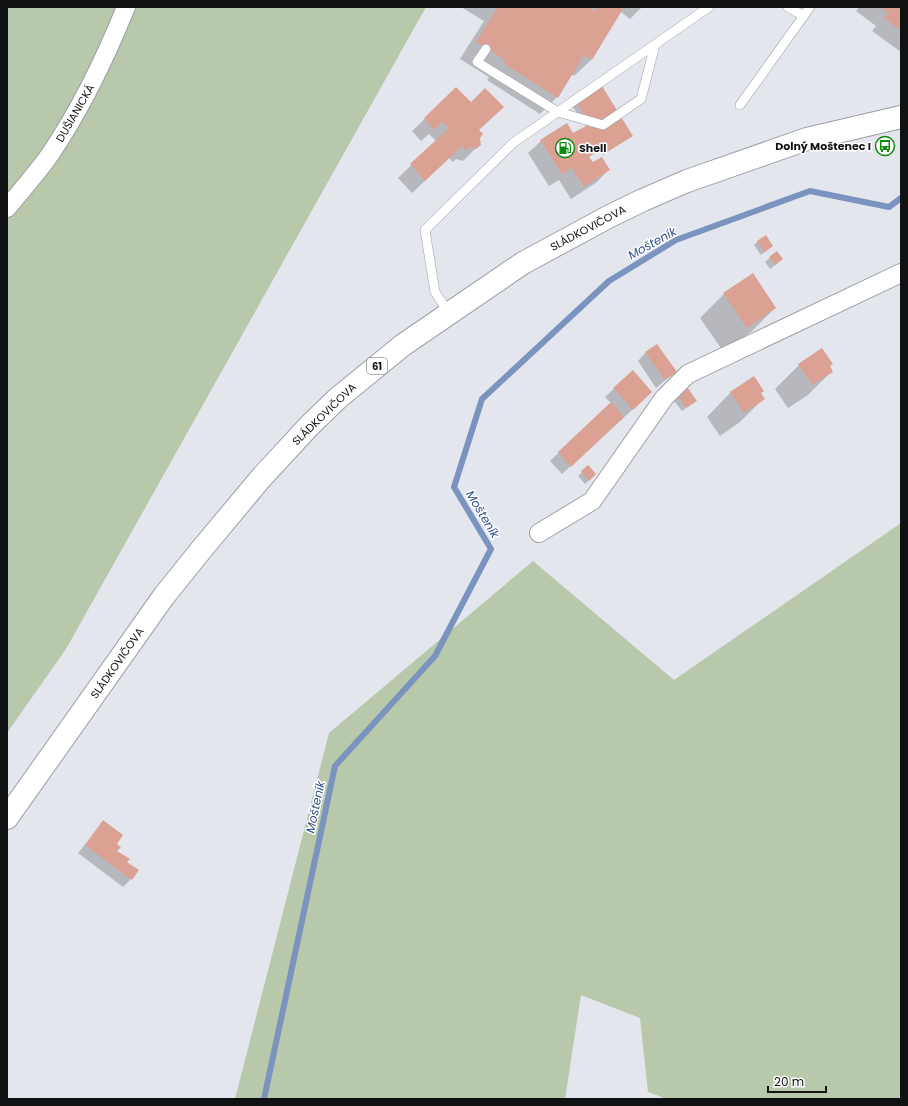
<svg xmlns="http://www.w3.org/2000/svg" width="908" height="1106" font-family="Poppins,sans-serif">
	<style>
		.green { fill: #b8c8aa }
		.shadow { fill: #0003 }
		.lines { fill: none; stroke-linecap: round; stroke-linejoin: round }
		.stream { stroke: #7a93bf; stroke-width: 6 }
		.building { fill: #dba193 }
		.lane-casing { stroke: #9c9fa6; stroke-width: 10 }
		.street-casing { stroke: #9c9fa6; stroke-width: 20 }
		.primary-casing { stroke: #9c9fa6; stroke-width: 24 }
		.lane { stroke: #fff; stroke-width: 9 }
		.street { stroke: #fff; stroke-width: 18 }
		.primary { stroke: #fff; stroke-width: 22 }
		.labels { text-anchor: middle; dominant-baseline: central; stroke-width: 3; stroke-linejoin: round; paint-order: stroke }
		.shield { fill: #fff; stroke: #58585a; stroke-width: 1 }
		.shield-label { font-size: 10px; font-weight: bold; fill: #101113 }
		.street-label { font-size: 11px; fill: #101113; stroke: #fff }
		.poi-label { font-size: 11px; font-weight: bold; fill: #101113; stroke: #fff; text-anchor: end }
		.water-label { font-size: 12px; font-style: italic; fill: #31508a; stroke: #fff }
	</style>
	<rect width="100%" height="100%" fill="#e4e6ee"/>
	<path class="green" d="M7,7H426L66,649L7,733Z
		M901,523V1099H667L648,1092L640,1018L581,995L565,1099H235L329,733L533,561L674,680Z"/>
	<path class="shadow" d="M461,7H642L630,19L621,12L591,60L574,76L571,74L557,97L540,114L487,80L489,77L460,59L484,21Z
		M859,7H901V52L872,31L876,26L856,11Z
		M456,89L478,130L480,144L463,161L456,159L453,162L449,158L412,193L398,178L436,141L429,134L421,141L412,131Z
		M577,103L631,136L603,155L600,150L588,157L592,164L609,169L597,182L571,199L559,180L549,186L528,153L541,141L574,135L586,127L573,107Z
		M758,241L772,246L761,255L754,245Z
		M777,252L778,263L770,269L765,262Z
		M724,294L775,308L751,332L723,351L700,318Z
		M822,350L832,371L808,395L788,408L775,389L799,365Z
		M646,352L675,372L656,388L638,361Z
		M633,371L643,400L562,474L550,461L611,403L605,397Z
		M753,377L763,391L760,394L763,399L740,422L720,436L707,417L730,393Z
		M675,393L696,401L682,411L671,397Z
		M588,466L591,478L585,484L578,476Z
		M103,822L115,845L116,852L126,862L131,879L123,887L78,853Z"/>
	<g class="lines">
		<path class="stream" d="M264,1099L335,766L435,656L491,549L454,487L482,399L609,281L676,240L810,191L889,207L901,198"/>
	</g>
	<path class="building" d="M498,7H588L595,11L598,7H624L592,60L584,55L558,98L503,63L505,60L476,42Z
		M880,7H901V31L884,18L888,13Z
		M602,86L633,136L607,152L604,147L589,157L593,162L602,157L610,170L584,187L572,168L562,174L540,140L567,123L573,133L590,124L576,102Z
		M456,87L471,102L485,88L504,107L479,130L483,134L480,138L481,145L476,149L470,147L466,151L462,146L425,181L410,164L449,128L442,122L434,130L424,118Z
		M766,235L773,246L765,252L757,241Z
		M777,251L783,259L775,265L769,257Z
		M753,273L776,308L747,328L723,293Z
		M657,344L677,372L665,380L645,352Z
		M822,348L833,364L830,366L833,372L812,385L798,364Z
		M633,370L652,392L633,410L613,388Z
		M754,376L764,391L761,393L765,399L744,413L730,392Z
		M685,384L697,401L686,408L675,392Z
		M611,402L624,417L571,467L558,452Z
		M588,465L596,474L589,481L581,471Z
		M103,820L123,835L117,844L121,847L117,851L130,859L127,862L139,870L132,880L85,845Z"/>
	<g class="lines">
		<g class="lane-casing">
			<path id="lane" d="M788,7L804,16
				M486,49L477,62L558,112L603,125L641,99L655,45
				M740,105L810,7
				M449,313L435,292L425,230L513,143L709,7"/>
		</g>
		<g class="street-casing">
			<path id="street" d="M7,208C21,191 36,174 49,156C81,109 105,59 126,7
				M539,533L592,501L664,398L688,374L901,273"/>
		</g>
		<g class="primary-casing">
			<path id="primary" d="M7,818L164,596L201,550L261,478L309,426L338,398L403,345L523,263L610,216L643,200L687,181L807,139L901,117"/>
		</g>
		<use href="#lane" class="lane"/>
		<use href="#street" class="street"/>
		<use href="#primary" class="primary"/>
	</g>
	<defs>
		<g id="bus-ring" transform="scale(1)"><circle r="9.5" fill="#fff" stroke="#0f8910" stroke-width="1.5"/><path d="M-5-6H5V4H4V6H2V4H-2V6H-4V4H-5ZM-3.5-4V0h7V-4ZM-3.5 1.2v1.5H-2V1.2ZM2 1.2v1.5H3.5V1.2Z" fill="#0f8910"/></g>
		<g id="fuel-ring" transform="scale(1)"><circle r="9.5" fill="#fff" stroke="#0f8910" stroke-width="1.5"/><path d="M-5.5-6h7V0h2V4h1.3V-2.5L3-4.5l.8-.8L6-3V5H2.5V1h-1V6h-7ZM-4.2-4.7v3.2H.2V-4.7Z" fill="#0f8910"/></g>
	</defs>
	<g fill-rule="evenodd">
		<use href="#bus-ring" x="885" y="146"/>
		<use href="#fuel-ring" x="565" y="148"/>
	</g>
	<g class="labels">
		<rect class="shield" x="367" y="358" width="20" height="16" rx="3"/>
		<g class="shield-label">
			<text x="377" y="366">61</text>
		</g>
		<g class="street-label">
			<text transform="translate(75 113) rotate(-60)">DUŠIANICKÁ</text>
			<text transform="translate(588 228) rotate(-28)">SLÁDKOVIČOVA</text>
			<text transform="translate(324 414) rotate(-44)">SLÁDKOVIČOVA</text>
			<text transform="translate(117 663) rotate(-55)">SLÁDKOVIČOVA</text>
		</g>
		<g class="poi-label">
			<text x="871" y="146">Dolný Moštenec I</text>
			<text x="579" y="148" text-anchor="start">Shell</text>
		</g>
		<g class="water-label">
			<text transform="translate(652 243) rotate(-29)">Mošteník</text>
			<text transform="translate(483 514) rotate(59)">Mošteník</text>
			<text transform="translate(315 807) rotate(-78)">Mošteník</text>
		</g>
	</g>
	<rect width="908" height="1106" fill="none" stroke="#101113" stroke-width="16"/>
	<path d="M768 1086v6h58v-6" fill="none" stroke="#101113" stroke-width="2"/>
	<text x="774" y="1086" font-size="12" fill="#101113" stroke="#ffffff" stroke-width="3" paint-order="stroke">20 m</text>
</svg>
